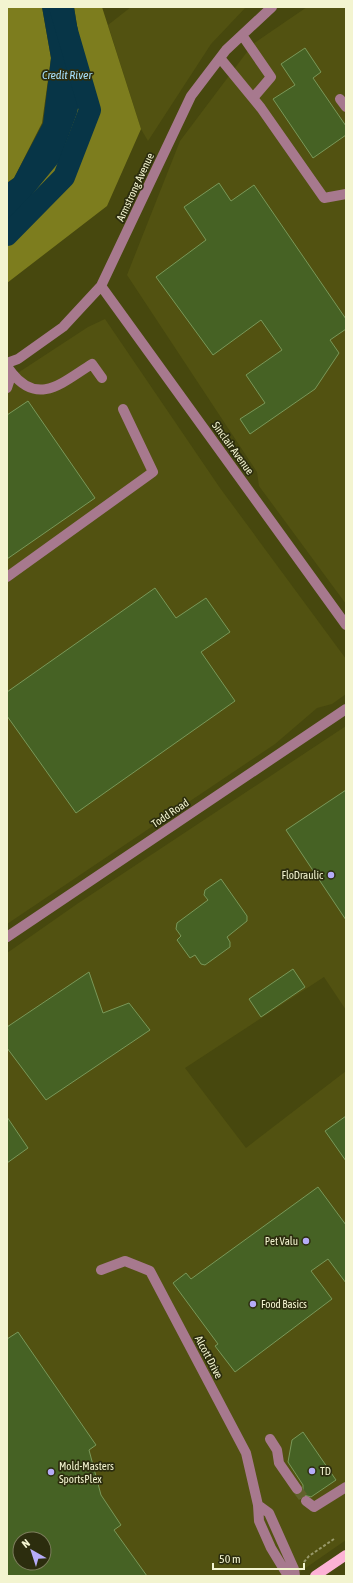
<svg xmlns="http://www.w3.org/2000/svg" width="353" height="1583" font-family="'Asap Condensed',sans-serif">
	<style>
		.built { fill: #525211; fill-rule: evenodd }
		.forest { fill: #7d7d1e }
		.water { fill: #073547 }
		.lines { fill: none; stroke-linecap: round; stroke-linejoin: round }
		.river { stroke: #073547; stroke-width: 22 }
		.building { fill: #466224; stroke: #799859; fill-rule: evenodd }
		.minor-tunnel { stroke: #61622b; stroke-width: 10; stroke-dasharray: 10 5; stroke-linecap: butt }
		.path { stroke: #98996a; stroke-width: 2; stroke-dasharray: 3 2; stroke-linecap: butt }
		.minor { stroke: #a7798e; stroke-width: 10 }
		.major { stroke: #fcb2d5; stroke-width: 10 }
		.poi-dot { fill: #b6acf8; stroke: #2c2d0e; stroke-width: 1.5 }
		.labels { text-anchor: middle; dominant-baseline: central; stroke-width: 3.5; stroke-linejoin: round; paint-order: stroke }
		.street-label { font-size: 11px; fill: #f3f4d0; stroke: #2c2d0e }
		.poi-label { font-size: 11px; fill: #f3f4d0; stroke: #2c2d0e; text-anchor: start }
		.water-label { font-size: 12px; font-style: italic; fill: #a6def9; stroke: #2c2d0e }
	</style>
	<rect width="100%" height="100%" fill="#47480e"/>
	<path class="built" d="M131,7H246L211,44L148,141L141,129L108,25Z
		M307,7H346V604L259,486L257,472L127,275L180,141L253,44Z
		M105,319L220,488L346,659V694L332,704L317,708L275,744L7,924V380L88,327Z
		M346,726V1010L324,977L185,1068L246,1148L346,1071V1540L294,1576H7V953L77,904ZM20,1539H44V1563H20Z"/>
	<path class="forest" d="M7,7H42L51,58L42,123L14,178L7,183Z
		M74,7H102L141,129L107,206L7,283V225L85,75Z"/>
	<path class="water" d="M42,7H74L85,75L77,113L59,162L7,225V183L14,178L43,123L51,58Z"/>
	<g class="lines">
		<path class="river" d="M7,235L64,177L90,110L60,7"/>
	</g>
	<path class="building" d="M305,48L321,72L313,78L346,126V135L313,158L273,99L295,85L281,64Z
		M219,183L231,201L254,185L346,319V329L330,340L339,353L315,389L250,434L240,419L265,403L246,375L282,350L261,320L213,355L156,277L206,240L184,207Z
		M28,401L95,498L7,559V415Z
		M155,588L176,618L206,598L230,632L201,652L235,701L76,813L7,716V692Z
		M346,790V920L286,830Z
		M221,879L247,916V921L227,937L230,942V947L205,965L201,964L195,955L190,958L177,940L181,936L176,929L177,923L208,900L204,895L205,890Z
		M293,969L305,987L261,1017L249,999Z
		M89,972L103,1013L129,1003L150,1030L46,1100L7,1048V1027Z
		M346,1116V1161L325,1131Z
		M7,1117L28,1148L7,1163Z
		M318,1187L346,1225V1283L328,1259L311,1271L332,1299L235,1372L215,1346L218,1344L173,1283L186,1273L191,1279Z
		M18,1332L96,1445L89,1450L101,1495L121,1525L114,1530L147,1576H7V1339ZM20,1539H44V1563H20Z
		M303,1432L336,1480L311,1497L304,1495L300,1499L297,1495L303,1492V1485L288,1462L292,1440Z"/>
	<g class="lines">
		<path class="minor-tunnel" d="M297,1489L306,1501"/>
		<path class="path" d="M304,1562L309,1556L334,1539
			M194,1576H199"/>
		<path class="minor" d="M242,35L271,77L253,98
			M220,58L261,108L324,198L346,194
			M340,99L346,107
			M101,286L346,625
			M7,363L18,359L63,327L101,286L191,96L226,50L272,7
			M12,373C39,407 64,381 92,364L102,378
			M7,388L12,373L9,369
			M7,577L153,472L123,409
			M7,937L346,709
			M101,1270L125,1261L150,1271L246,1453L258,1505L259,1521L271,1548L288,1576
			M270,1439L277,1450L279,1463L297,1489
			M306,1501L314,1507L346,1487
			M258,1505L269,1513L294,1569L295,1576"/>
		<path class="major" d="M315,1576L346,1555"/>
	</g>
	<g class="poi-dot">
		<circle cx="331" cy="875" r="4"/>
		<circle cx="306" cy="1241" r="4"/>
		<circle cx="253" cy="1304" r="4"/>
		<circle cx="312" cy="1471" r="4"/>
		<circle cx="51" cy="1472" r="4"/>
	</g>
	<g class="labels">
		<g class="street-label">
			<text transform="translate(135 187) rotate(-65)">Armstrong Avenue</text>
			<text transform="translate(233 448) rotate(54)">Sinclair Avenue</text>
			<text transform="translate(170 813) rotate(-34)">Todd Road</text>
			<text transform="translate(209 1357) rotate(62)">Alcott Drive</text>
		</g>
		<g class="poi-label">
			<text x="323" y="875" text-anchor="end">FloDraulic</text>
			<text x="298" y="1241" text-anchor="end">Pet Valu</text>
			<text x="261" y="1304">Food Basics</text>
			<text x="59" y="1466">Mold-Masters<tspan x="59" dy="13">SportsPlex</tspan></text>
			<text x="320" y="1471">TD</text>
		</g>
		<g class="water-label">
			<text x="67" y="75">Credit River</text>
		</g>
	</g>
	<rect width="353" height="1583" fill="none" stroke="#f3f4d0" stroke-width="16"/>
	<g transform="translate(32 1551) rotate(321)"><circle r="19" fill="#2c2d0e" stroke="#7c7d5c"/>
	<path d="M0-3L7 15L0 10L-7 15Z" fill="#b6acf8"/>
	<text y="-6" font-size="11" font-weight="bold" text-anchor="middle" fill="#f3f4d0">N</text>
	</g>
	<path d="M213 1563v6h91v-6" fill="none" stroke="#f3f4d0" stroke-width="2"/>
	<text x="219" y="1563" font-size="12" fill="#f3f4d0" stroke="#2c2d0e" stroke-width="3" paint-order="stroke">50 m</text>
</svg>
